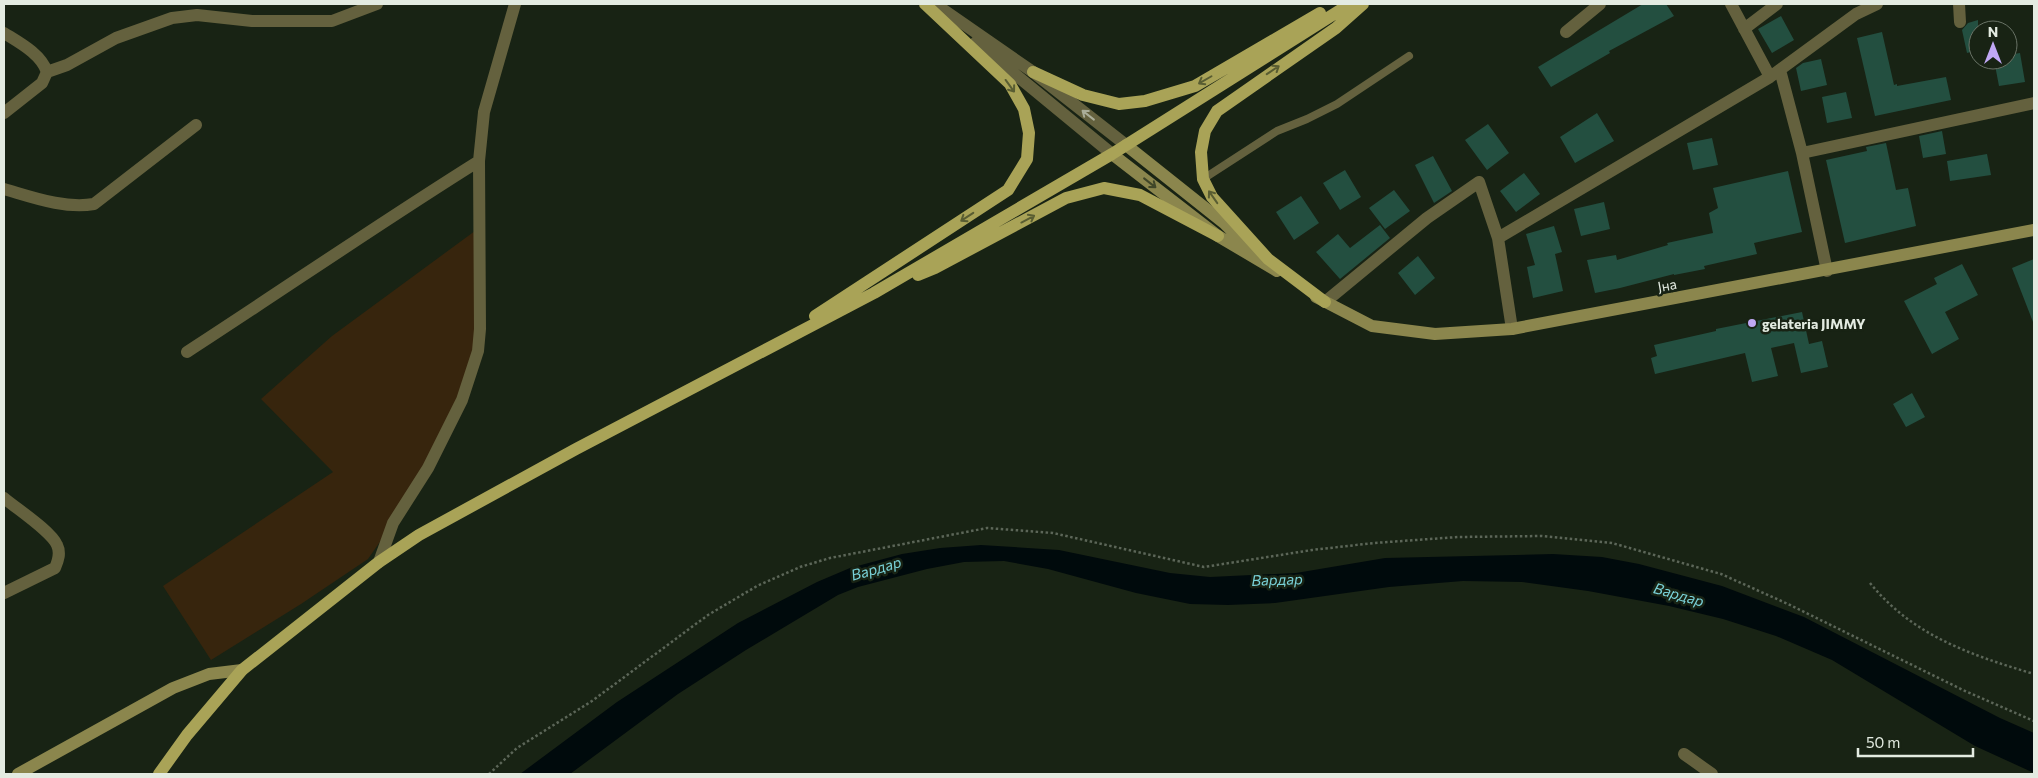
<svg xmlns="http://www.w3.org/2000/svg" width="2038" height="778" font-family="Commissioner,sans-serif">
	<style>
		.green { fill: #37250d }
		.water { fill: #000a0c }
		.building { fill: #234f40 }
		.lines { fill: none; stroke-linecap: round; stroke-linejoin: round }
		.path { stroke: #5c6658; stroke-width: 2.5; stroke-dasharray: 2.5 2.5; stroke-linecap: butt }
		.lane { stroke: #64613e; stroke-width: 8 }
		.street { stroke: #64613e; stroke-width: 12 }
		.secondary { stroke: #8b864d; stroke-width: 12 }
		.primary { stroke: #a9a357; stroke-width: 12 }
		.oneway { stroke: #595d32 }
		.oneway2 { stroke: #aaad98 }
		.oneway3 { stroke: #404628 }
		.poi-dot { fill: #c0a8f4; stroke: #182314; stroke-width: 2 }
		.labels { text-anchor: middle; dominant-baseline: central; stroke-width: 5; stroke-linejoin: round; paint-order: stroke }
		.street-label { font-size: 14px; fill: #e3ebe1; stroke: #182314 }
		.poi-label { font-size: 14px; font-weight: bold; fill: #e3ebe1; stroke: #182314; text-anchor: start }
		.water-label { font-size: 15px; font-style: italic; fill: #79d1d7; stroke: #182314 }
	</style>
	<rect width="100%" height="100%" fill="#182314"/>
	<path class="green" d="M479,228L480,329L462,400L393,523L368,559L301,604L211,660L163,586L333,472L261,399L332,336Z"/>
	<path class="water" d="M981,545L1059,550L1170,573L1210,577L1296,573L1385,558L1553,554L1602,557L1639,564L1722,586L1804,617L2000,718L2034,733V773L1975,746L1832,660L1776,636L1723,619L1669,606L1588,591L1522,582L1463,581L1389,587L1275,603L1228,605L1190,604L1136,593L1048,569L1004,561L964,562L927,569L858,587L838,595L746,650L678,694L570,774H520L617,702L738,623L817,582L850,568L902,554L940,548Z"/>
	<path class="building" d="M1643,4H1666L1674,16L1609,51L1610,53L1551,87L1538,67Z
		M1781,16L1794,40L1772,53L1758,29Z
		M1978,20V50L1967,53L1962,30L1968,23Z
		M1882,32L1894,85L1897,84V86L1946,77L1951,100L1875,116L1857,38Z
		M2020,53L2025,82L1999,86L1994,60H2008V55Z
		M1821,59L1827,85L1801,91L1796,68L1803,63Z
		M1846,92L1852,118L1827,123L1822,97Z
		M1597,113L1614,141L1575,163L1560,137Z
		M1488,124L1509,153L1487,170L1465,140Z
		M1942,131L1946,154L1923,158L1919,136Z
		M1712,138L1718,165L1693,170L1687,143Z
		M1886,143L1896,190L1908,188L1916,226L1845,243L1826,160L1867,151L1866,147Z
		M1987,154L1991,175L1950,181L1947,161Z
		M1433,156L1452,191L1434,203L1415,165Z
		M1345,170L1361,197L1340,210L1323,183Z
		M1788,171L1802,232L1754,243L1757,254L1704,266L1705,269L1674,275V274L1620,288L1595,293L1587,260L1616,255L1617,260L1668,245L1667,243L1713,233L1709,213L1718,208L1713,188Z
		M1524,173L1540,194L1516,212L1500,191Z
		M1394,190L1410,211L1385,229L1369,208Z
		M1301,196L1319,223L1294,240L1276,212Z
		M1604,202L1610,229L1581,236L1574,209Z
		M1380,225L1390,238L1340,279L1316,252L1338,234L1350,248Z
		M1554,226L1562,252L1555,254L1563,291L1533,298L1527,267L1535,265L1526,234Z
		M1418,256L1435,278L1415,295L1398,273Z
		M2034,259V322H2033L2012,268Z
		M1962,264L1978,295L1945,312L1959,339L1932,354L1904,301L1937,284L1934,278Z
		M1802,312L1809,344L1822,341L1828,367L1801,373L1794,343L1771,348L1778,376L1752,382L1745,353L1655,374L1651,358L1657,356L1654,345L1716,331V329Z
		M1912,393L1925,417L1906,427L1893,404Z"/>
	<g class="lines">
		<path class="path" d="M1870,583C1913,636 1971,655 2034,674
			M489,774L517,748L592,701L708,615L757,586L800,567L830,558L987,528L1053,533L1204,567L1312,550L1374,543L1458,537L1542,536L1612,543L1721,574L1788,604L1965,691L2034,721"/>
		<path class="lane" d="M1203,179L1277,131L1307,119L1337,104L1409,56"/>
		<path class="street" d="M935,4L1033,72L1126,145
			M1731,4L1770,77
			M1959,4L1960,22
			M1744,29L1777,4
			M1566,32L1600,4
			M4,33C20,43 41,54 47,72L42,83L4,113
			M976,42L1112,154
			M1780,70L1802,153L1827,271
			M47,72L67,65L116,38L172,18L197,15L252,21H332L377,4
			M1802,153L2034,103
			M4,189C32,197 64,209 94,204L196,125
			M1325,302L1427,218L1479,182L1498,238
			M1512,329L1498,238L1770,77L1856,14L1877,4
			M187,352C284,289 380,223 479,161
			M4,498C17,509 51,531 57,545C61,553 58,561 55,568L4,593
			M379,562L393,523L428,468L462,400L478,351L480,329L479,161L484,112L515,4
			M1684,754L1712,774"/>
		<path class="secondary" d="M1126,145L1224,223L1250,249
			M1112,154L1218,236L1277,271
			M1316,297L1372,326L1435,334L1512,329L2034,230
			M18,774L173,688L209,674L242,670"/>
		<path class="primary" d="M1033,72L1083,95L1119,104L1145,101L1195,86L1320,13
			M918,275L935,268L1066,198L1104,188L1140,195L1218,236
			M1325,302L1268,259L1212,197L1203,179L1201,152L1205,131L1217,111L1336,28L1363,4
			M815,316L1008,190L1027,159L1029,133L1024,109L1010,84L925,4
			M159,774L187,735L242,670L379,562L419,535L576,449L874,293L1112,154L1350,4"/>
	</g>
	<defs><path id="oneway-shaft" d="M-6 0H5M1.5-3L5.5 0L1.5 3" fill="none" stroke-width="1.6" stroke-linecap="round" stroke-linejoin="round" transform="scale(1.25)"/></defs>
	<g class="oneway">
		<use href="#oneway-shaft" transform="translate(1273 70) rotate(-34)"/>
		<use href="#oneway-shaft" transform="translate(1205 80) rotate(150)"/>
		<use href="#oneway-shaft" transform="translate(1010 86) rotate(54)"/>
		<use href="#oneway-shaft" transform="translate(1213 197) rotate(-125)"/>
		<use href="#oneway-shaft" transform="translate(967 217) rotate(147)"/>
		<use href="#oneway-shaft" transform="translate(1028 219) rotate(-28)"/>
	</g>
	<use class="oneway2" href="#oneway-shaft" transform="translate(1088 115) rotate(-142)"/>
	<use class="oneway3" href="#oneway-shaft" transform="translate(1150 183) rotate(38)"/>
	<circle class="poi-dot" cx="1752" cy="323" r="5"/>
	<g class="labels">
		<g class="street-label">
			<text transform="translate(1667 285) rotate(-10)">Јна</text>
		</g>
		<g class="poi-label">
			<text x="1762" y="323">gelateria JIMMY</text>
		</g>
		<g class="water-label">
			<text transform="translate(876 568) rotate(-16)">Вардар</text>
			<text transform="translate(1277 579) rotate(-2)">Вардар</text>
			<text transform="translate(1679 594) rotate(16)">Вардар</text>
		</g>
	</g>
	<rect width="2038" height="778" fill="none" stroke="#e3ebe1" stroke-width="10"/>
	<g transform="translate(1993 45)"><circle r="24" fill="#182314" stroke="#697366"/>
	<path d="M0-4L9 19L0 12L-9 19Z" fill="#c0a8f4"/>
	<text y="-8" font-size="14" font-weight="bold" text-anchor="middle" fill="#e3ebe1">N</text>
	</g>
	<path d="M1858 748v8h115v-8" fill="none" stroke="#e3ebe1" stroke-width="2.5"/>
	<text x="1866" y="748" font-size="15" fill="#e3ebe1" stroke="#182314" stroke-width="4" paint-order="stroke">50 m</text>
</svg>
